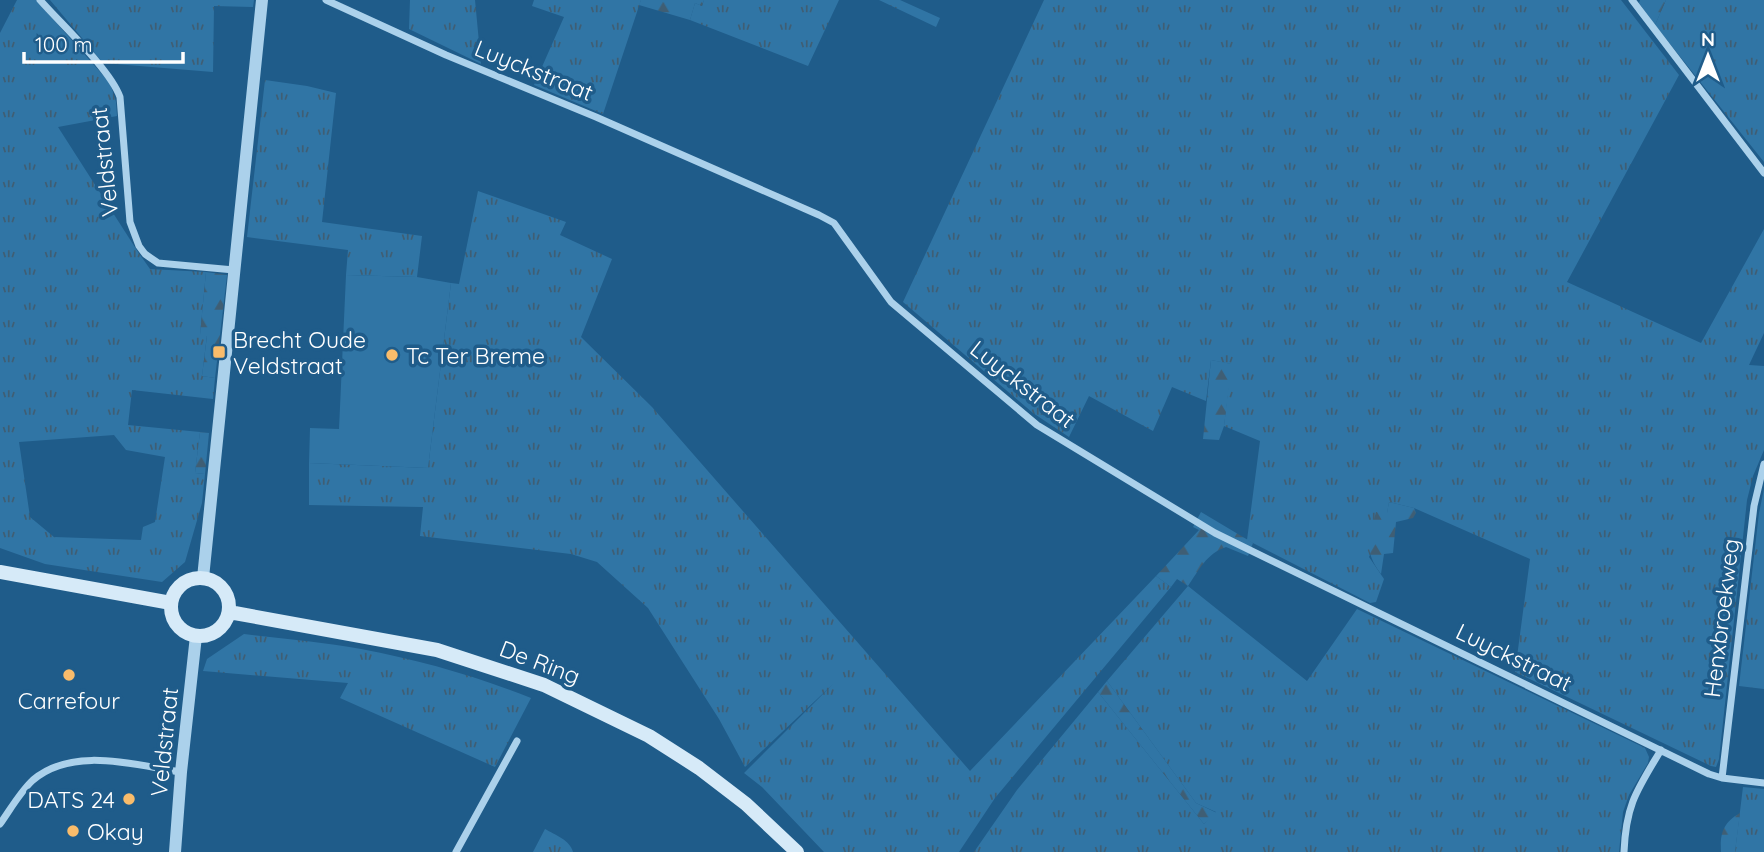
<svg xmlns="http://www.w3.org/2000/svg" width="1764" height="852" font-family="Quicksand,sans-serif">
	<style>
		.grass { fill: url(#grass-tufts); fill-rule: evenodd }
		.forest { fill: url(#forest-firs) }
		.garden { fill: #3075a5 }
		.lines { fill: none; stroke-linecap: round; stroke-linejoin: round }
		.minor { stroke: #abd1eb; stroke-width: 7 }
		.tertiary { stroke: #abd1eb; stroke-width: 12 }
		.secondary { stroke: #d6eaf8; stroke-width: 14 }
		.poi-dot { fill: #f9bc6b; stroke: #1f5c8a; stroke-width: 2.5 }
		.labels { text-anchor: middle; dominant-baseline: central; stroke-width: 7; stroke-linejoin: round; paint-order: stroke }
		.street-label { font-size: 23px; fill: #fff; stroke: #1f5c8a }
		.poi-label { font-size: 23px; fill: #fff; stroke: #1f5c8a; text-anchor: start }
	</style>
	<defs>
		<pattern id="grass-tufts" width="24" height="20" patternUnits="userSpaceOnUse" patternTransform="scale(1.75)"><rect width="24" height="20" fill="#3075a5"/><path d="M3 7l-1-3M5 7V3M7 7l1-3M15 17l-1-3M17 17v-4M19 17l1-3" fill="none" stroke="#3f5e74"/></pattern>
		<pattern id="forest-firs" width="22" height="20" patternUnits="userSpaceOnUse" patternTransform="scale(1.75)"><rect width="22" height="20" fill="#3075a5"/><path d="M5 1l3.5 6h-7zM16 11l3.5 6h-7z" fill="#3f5e74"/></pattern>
	</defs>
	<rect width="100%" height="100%" fill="#1f5c8a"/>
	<path class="grass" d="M17,0H36L110,83L116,102L117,116L58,127L138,252L150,269L206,272L200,335H207L202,376L215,378L213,399L132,390L128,425L200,432L195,473L205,474L202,503L185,562L162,582L45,564L0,548V33ZM114,435L126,450L165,457L155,522L143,527L141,540L54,537L30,517L19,442Z
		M50,0H254L253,7L214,6L213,72L103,63Z
		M410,0H475L481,64L409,29Z
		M534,0H641L603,114L534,85L564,17L532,6Z
		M704,0H839L808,66L690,20L695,3L702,6Z
		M879,0H900L940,18L936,27Z
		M1044,0H1621L1679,75L1567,282L1701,343L1764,229V333L1749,365L1764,366V450L1753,476L1747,500L1719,759L1716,767L1711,766L1515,672L1530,559L1414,508L1389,502L1387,514L1369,557L1384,579L1376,602L1370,603L1247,540L1260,441L1224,426L1231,364L1211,360L1206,401L1172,387L1153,431L1089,396L1069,437L1033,413L903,302Z
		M1666,0H1764V162L1655,25Z
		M265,80L307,86L336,93L322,222L422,236L417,277L346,275L348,250L247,237Z
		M478,191L566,222L560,235L612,259L581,337L652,407L970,771L1156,576L1171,587L995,798L959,852H824L762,787L744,773L833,684L745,767L719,719L648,608L597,562L571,554L420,536L423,507L309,505V463L428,468L451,283L459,284Z
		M1764,489V689L1739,686L1759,513Z
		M1188,586L1307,681L1357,609L1645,748L1649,757L1648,763L1629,795L1623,812L1619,852H974L1017,790L1098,692L1204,824L1216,812L1196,803L1107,681Z
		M244,634C283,639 323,642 361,649C419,660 476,676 531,698L495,767L340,698L348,683L203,671L207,659Z
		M1743,787L1764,789V852H1735Z
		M545,829C555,835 570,840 573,852H533Z"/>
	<path class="forest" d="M641,0H704L702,6L695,3L690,20L639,5Z
		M1640,0H1666L1655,25L1639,3Z
		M206,272L227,275L215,378L202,376L207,336L200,335Z
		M1211,360L1232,364L1224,426L1219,440L1203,439Z
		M200,432L209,433L205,474L195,473Z
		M1389,502L1414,508L1416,513L1413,518L1396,522L1393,553L1384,554L1381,574C1363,550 1369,539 1376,512L1387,513Z
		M1201,512L1253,543L1248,556L1226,547C1206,554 1199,570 1188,586L1177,579L1171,587L1156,576L1199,530L1193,527Z
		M1107,681L1196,803L1217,813L1204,824L1098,692Z
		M1740,813L1735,852H1721C1720,833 1723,823 1740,813Z"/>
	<path class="garden" d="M346,275L417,277L451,283L428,468L309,463L310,428L339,429Z"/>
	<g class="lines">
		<path class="minor" d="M40,0C61,24 110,69 120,97L130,222L139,246L145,254L158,263L234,270
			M326,0L446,55L596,117L819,215L834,223L891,302L1037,425L1215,533L1709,774L1722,778L1764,783
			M1632,0L1764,173
			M1722,778L1754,506L1764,464
			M0,824C10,810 20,792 33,780C73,746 134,765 181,772
			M456,852L517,741
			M1624,852C1626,804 1637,790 1661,750"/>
		<path class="tertiary" d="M203,578L262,0
			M175,852L181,772L196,636"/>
		<path class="secondary" d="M0,572L171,603
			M171 607a29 29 0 1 1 58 0a29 29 0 1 1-58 0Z
			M229,612L437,650L544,685L649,736L699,768L746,804L797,852"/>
	</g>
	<g class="poi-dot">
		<rect x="212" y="345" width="14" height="14" rx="3.5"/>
		<circle cx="392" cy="355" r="7"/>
		<circle cx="69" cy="675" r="7"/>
		<circle cx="129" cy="799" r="7"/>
		<circle cx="73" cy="831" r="7"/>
	</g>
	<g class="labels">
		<g class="street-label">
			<text transform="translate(534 70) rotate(22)">Luyckstraat</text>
			<text transform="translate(104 162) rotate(-96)">Veldstraat</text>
			<text transform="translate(1023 384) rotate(38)">Luyckstraat</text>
			<text transform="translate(1721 618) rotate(-83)">Henxbroekweg</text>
			<text transform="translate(1514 657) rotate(26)">Luyckstraat</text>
			<text transform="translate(540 662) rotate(21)">De Ring</text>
			<text transform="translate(164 742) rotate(-84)">Veldstraat</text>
		</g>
		<g class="poi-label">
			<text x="233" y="339">Brecht Oude<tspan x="233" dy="26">Veldstraat</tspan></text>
			<text x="406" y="355">Tc Ter Breme</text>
			<text x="69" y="700" text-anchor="middle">Carrefour</text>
			<text x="115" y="799" text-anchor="end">DATS 24</text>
			<text x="87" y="831">Okay</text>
		</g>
	</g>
	<g transform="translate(1708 56)" stroke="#1f5c8a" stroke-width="5" paint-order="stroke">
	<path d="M0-5L12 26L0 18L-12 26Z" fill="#ffffff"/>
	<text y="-10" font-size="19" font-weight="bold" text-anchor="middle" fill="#ffffff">N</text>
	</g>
	<path d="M24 52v10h159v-10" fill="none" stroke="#ffffff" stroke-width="3.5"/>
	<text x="35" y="52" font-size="21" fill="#ffffff" stroke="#1f5c8a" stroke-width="5" paint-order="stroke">100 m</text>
</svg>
